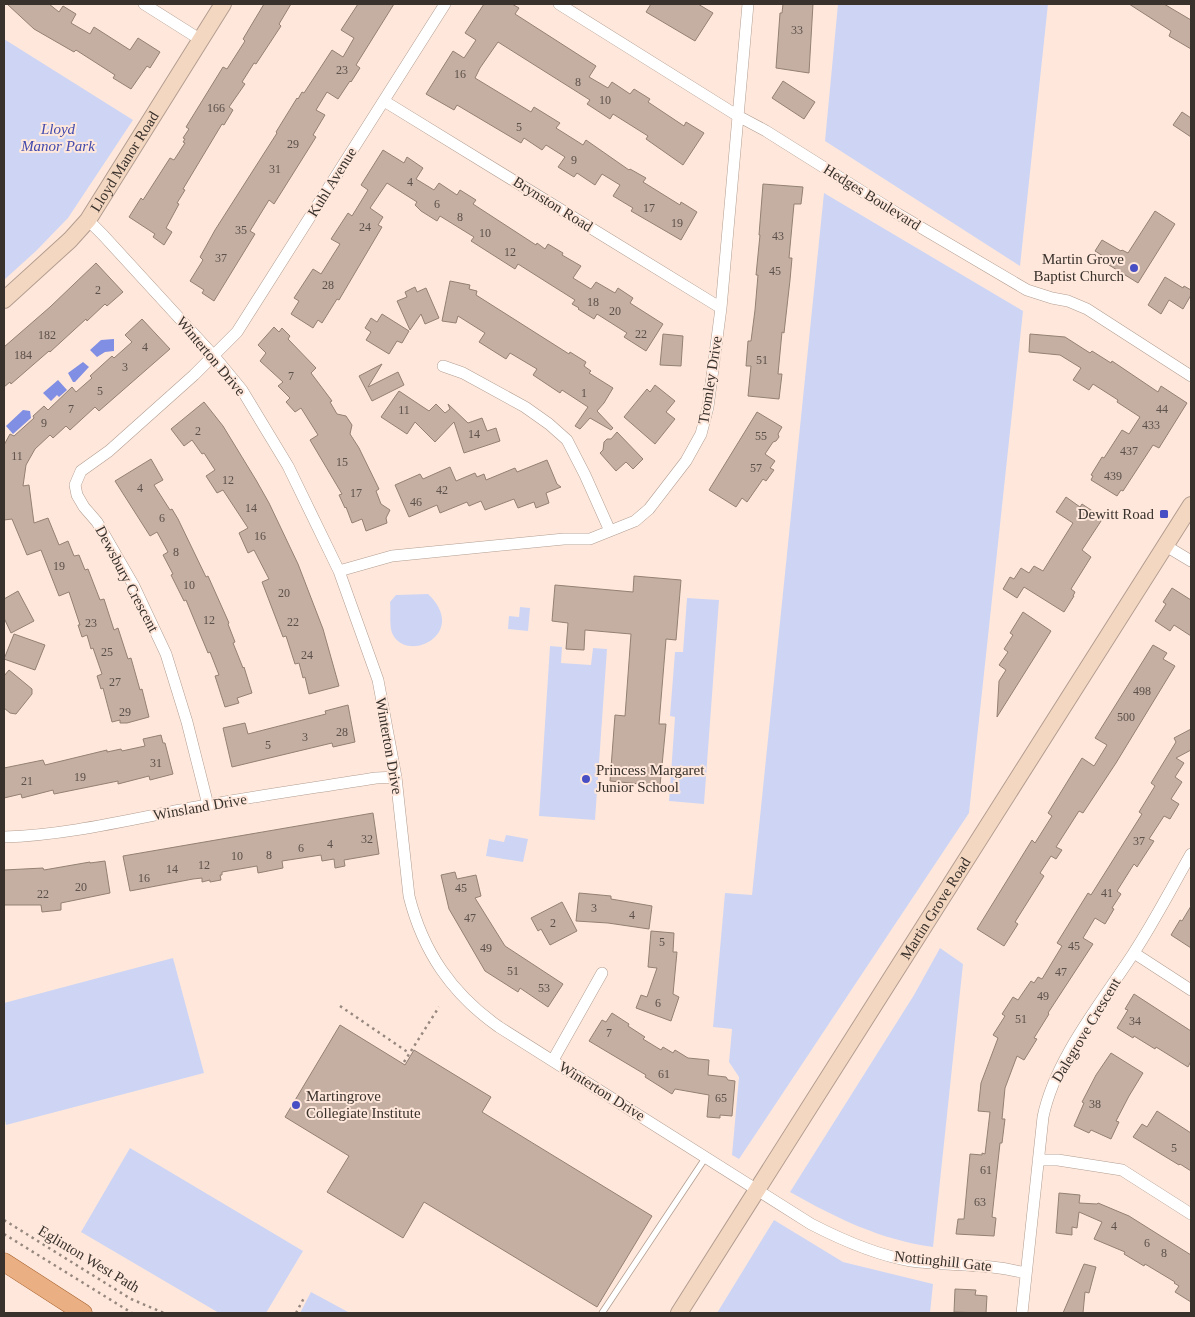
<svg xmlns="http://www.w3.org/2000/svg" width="1195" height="1317" font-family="'Times New Roman',serif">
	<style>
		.green { fill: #ced5f4 }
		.water { fill: #808ee3 }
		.building { fill: #c4afa2; stroke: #948074 }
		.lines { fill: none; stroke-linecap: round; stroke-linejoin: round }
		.lane-casing { stroke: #b29d91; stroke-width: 7 }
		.street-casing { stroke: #b29d91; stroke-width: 12 }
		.secondary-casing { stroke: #b29d91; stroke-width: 18 }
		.primary-casing { stroke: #a3602d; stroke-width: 19 }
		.path { stroke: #96877f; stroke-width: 2.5; stroke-dasharray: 2.5 4; stroke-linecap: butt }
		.lane { stroke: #fff; stroke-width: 5.5 }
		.street { stroke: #fff; stroke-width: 11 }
		.secondary { stroke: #f4d7c0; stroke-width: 16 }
		.primary { stroke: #eaaf82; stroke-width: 18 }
		.poi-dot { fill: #484ec4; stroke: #ffe8db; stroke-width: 2 }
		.labels { text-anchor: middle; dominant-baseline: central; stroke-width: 4; stroke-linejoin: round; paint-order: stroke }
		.number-label { font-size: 12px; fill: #5c504a }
		.park-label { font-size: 15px; font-style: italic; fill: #4249ad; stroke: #ffe8db }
		.street-label { font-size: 15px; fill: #39312c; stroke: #ffe8db }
		.poi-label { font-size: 15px; fill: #39312c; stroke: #ffe8db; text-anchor: end }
	</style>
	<rect width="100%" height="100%" fill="#ffe8db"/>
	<path class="green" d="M838,4H1048L1020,266L825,141Z
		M4,39L133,120L68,218L36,251L4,280Z
		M824,193L1023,311L969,813L739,1159L732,1155L739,1077L729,1062L732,1029L713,1027L725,893L752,895Z
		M428,594C470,634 406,665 392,633C389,625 391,610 390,602L396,595Z
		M687,598L719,600L704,804L669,801L675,717L670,716L675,652H683Z
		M520,607L530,608L528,631L508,629L509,616L519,617Z
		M550,646L562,647L561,663L591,665L593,648L607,649L595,820L539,816Z
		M506,835L528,839L523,862L486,856L489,839L504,842Z
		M940,948L963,964L933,1247C881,1240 836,1218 790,1192L914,995Z
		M173,958L204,1073L6,1125L4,1115V1003Z
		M130,1148L303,1251L266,1313H219L81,1232Z
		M774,1220L843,1262L933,1284L930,1313H717Z
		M311,1292L350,1313H300Z"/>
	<path class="water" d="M114,339V351L105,352L97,357L90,350L101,340Z
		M83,362L89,367L88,368L75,382H73L68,373Z
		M58,380L67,390L59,397L57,395L51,401L43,393Z
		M23,410L30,411L31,418L13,434L6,426Z"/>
	<path class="building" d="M7,4H49L59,12L63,6L76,14L71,23L90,34L94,27L130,50L138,38L160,52L150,68L147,66L131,89L113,78L115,75L76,50L74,52L34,29Z
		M264,4H291L279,24L281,26L256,64L254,63L242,82L245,84L229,107L233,110L224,125L222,124L183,189L185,190L177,203L179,204L166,228L172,232L164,245L153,237L155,234L129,217L141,198L143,200L170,158L174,160L185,143L183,142L185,139L183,138L189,129L186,127L223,67L227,69L245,41L243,39Z
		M358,4H394L356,65L360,68L351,82L350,81L338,99L327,92L316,110L325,115L313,135L316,137L274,204L269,200L250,231L255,234L214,301L202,293L204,290L190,281L203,260L200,257L215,230L277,133L276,132L297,98L298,99L302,92L304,93L332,50L343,57L354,38L341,30Z
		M484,4H512L519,8L515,14L596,66L589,77L608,88L612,82L630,94L634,89L650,99L648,102L684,126L686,122L704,133L683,165L646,139L648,136L613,114L610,119L587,104L590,100L498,42L480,68L475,78L531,112L534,107L560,123L556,128L583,145L586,140L629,170L630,169L646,178L643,182L680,205L681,202L697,212L681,240L631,211L633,208L613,196L620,185L602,174L595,185L577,173L574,177L558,167L565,157L546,145L542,150L524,138L521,143L457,105L454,110L426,94L453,51L464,58L476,40L465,33Z
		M651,4H698L713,13L695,41L646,12Z
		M783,4H813L809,73L776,68L780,13H782Z
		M1129,4H1164L1191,20V49L1169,36L1171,31Z
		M783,81L815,102L804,119L772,98Z
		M1182,112L1191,118V137L1173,125Z
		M383,150L404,163L407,157L423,168L416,179L434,190L439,183L457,195L460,190L476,200L473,204L536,245L537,243L545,249L548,244L563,253L562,255L581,266L573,278L591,289L596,282L615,293L618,288L633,298L630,303L663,324L646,351L624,337L627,333L597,314L594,319L578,309L579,308L572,304L575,300L548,283L518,264L515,269L471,241L474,237L440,216L437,221L421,211L415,205L417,202L387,183L370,208L383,217L378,225L382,227L339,300L337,299L322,323L318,320L313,328L291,314L299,301L294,298L313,269L321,274L340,244L331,239L348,213L352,216L368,190L361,185Z
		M763,184L803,187L801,204H794L789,258H792L790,280L784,333L782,332L778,374H782L779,399L748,396L751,366H746L748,341H751L755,310L758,275H756L760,235H759Z
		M1155,211L1175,224L1138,283L1109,265L1111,261L1095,251L1102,240L1121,251L1122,250L1128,253Z
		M96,263L123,292L107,306L105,304L87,321L86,319L50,352L49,351L11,384L10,382L4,387V347L50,307Z
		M1165,277L1183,288L1184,286L1191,290V295L1183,309L1169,300L1161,314L1148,305Z
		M450,281L470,285L469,289L477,291L476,295L569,354L570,352L586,362L584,366L591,371L589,373L613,388L604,403L597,411L613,428L611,430L590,418L580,429L575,426L588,407L562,390L560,393L533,375L537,369L510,353L506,359L479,342L485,333L458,316L456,323L442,321Z
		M415,287L417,292L426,288L439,318L425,324L421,314L410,330L397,301L407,297L405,292Z
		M382,314L409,331L402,343L397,341L389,354L366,340L371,332L365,328L371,318L377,322Z
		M142,319L170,349L99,411L95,407L70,430L66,426L53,438L50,435L35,449L26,465L23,486L29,485L34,523L48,518L59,545L68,541L74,556L79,555L85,570L88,569L100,600L104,599L114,630L118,628L128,659L131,658L140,690L142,689L149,717L127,723H120V720L112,722L103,688L101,689L97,676L102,674L93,648L91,649L87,635L82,637L78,625H80L69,592L59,596L41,550L27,555L12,519L4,520V445L10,434L14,436L34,418L33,416L44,406L48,410L72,387L76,392L92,378L90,376L112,356L114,358L132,342L125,335Z
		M274,327L279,332L282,328L290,336L288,339L316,368L311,373L332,401L330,402L337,414L346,416L352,425L350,434L359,448L379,489L376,491L381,504L390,510L386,518L387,523L366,531L362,519L352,523L346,507L345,508L339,495L342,494L310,440L318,435L301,408L295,412L286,402L290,398L278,386L283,382L260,361L266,353L258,345Z
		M663,334L683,336L681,366L660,365Z
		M1030,334L1065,337L1090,353L1092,351L1111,363L1112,361L1158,392L1161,386L1187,403L1159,448L1153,445L1123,491L1121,490L1117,496L1091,480L1093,476L1091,475L1102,457L1104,458L1122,430L1129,434L1140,417L1117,402L1118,400L1093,384L1089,390L1073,380L1081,368L1060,355L1029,352Z
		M382,364L368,387L398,372L404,385L372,401L359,376Z
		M655,385L675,401L666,412L675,419L655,444L624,417L647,389L650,392Z
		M399,391L429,411L436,404L445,413L450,409L448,404L468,423L482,418L487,431L496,428L500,441L464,453L454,422L435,442L415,422L407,434L381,417Z
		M204,402L223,426L256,480L269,503L298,564L323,629L339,686L309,694L305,677L303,678L299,663L295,664L286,636L283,637L262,582L269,579L254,550L248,553L239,533L248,528L223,490L217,493L206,476L215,470L204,453L202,454L192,440L184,446L171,429Z
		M757,412L782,427L778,434L779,437L776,441L773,442L765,454L775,461L770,468L774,470L766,481L763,479L747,502L742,498L736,507L709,490Z
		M617,432L643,459L633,469L626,462L616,471L600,453L603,450L604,442L607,439H611Z
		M151,459L163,480L154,485L170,510L172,509L178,519L206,577L208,576L229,623L228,624L235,642L233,643L243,668L244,667L252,693L237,698L239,703L225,707L215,676L219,675L210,652L208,653L186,600L184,601L171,575L173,574L163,555L168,552L157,532L150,536L115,481Z
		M547,460L557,484L561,487L546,493L549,503L536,508L534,502L518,508L514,499L485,510L481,501L469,506L467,502L440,513L437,505L409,517L395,485L420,474L423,479L450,467L456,481L475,473L477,477L484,474L486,480L515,468L517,472Z
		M1066,497L1080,507L1082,504L1103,518L1082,550L1091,557L1071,589L1075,592L1073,596H1074L1064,612L1024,587L1017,598L1003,589L1010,577L1014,579L1021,568L1029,573L1034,566L1043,571L1073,523L1056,512Z
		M634,576L681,580L676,640L666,639L659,724H666L660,786L610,781L615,715L625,716L631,634L585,630L584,650L566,649L568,623L552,621L555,585L633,592Z
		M1172,588L1191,600V636L1174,625L1170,631L1155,621L1166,604L1163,602Z
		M18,591L34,621L11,633L4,618V599Z
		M1023,612L1051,631L997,717L999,681L1006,670L999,665L1008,652L1004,649L1013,635L1010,633Z
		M14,634L45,645L35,670L4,659Z
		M1153,645L1167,653L1163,659L1175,666L1116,763L1083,813L1079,811L1056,847L1062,850L1056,859L1051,856L1040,873L1044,876L1015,922L1018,924L1004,946L977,929L1032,840L1035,843L1052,816L1048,813L1082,758L1094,766L1107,745L1095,738Z
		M9,670L32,689V694L16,714L10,713L4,708V676Z
		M348,705L355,742L333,747L332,743L232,767L223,728L245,723L248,734L326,714L325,711Z
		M1191,729V750L1176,758L1184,763L1175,777L1182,782L1171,799L1179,804L1170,819L1164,816L1149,839L1154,841L1137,867L1134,864L1117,891L1121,894L1112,908L1114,909L1105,924L1095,918L1083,938L1093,944L1048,1013L1049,1014L1034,1038L1037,1039L1024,1060L1017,1056L1005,1088L1002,1119H1005L1002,1143H1000L992,1217L996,1218L994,1236L956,1234L958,1219H964L970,1154L982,1155V1153L985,1154L990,1112L978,1111L981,1083L998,1038L993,1035L1005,1016L1002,1014L1013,997L1018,1000L1031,981L1034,983L1038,977L1042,979L1062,946L1057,943L1088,893L1091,895L1142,814L1139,812L1155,786L1151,783L1176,742L1174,738Z
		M161,735L163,743H165L173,774L150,780L149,776L118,784V781L54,794L53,790L22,798L21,794L4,798V768L43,760L45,765L107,750V752L121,749L122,751L145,746L143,739Z
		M373,813L379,854L344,860L345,866L335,868L334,859L322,861L321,855L282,861L283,868L258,873L257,866L222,872V875H220L221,880L210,882V880L202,882V878L193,879L130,891L123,856Z
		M105,861L110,893L61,903V910L42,912L41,905H4V870L43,868L44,870L90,862V863Z
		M455,872L457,879L476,875L481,896L475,898L505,946L563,984L548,1007L520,988L518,992L485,971L449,909L441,875Z
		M579,893L611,896V899L652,906L649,929L608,923L576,921Z
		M562,902L577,931L550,945L541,929L538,931L531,918Z
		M1191,906V948L1171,935L1180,920L1182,921Z
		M651,931L674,933L673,952H677L673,994L679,997L671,1021L636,1008L641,995L647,997L657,968L648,967Z
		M1134,994L1191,1031V1061L1188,1067L1156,1047L1155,1049L1134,1036L1133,1038L1117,1028L1128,1010L1125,1009Z
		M612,1013L629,1024L628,1026L645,1037L643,1039L661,1050L663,1047L673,1053L675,1050L688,1058L709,1060L708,1075L726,1077L728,1080L735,1081L732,1116L720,1115V1118L707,1117L709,1095L675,1089L672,1094L645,1077L646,1075L589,1041L602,1020L606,1022Z
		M340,1025L405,1065L414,1050L491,1097L482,1112L652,1216L597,1307L424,1202L403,1238L327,1192L349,1156L285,1117Z
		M1111,1053L1143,1073L1129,1096L1116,1121L1119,1122L1111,1139L1091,1130L1089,1133L1074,1126L1084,1103L1082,1102L1096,1075Z
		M1157,1111L1191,1133V1171L1180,1164L1179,1165L1133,1137L1142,1124L1147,1127Z
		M1059,1193L1080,1195L1079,1203L1097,1204L1098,1203L1129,1216L1191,1255V1302L1175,1292L1179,1286L1174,1283L1175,1282L1145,1264L1144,1266L1124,1254L1125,1252L1094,1239L1102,1222L1079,1212L1077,1228L1072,1227V1235L1056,1233Z
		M1084,1264L1096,1267L1089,1293L1085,1292L1083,1313H1063Z
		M955,1289L976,1290L975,1295L987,1296L986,1313L954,1312Z"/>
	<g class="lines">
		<g class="lane-casing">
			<path id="lane" d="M602,1313L706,1157"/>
		</g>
		<g class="street-casing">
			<path id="street" d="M144,4L201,40
				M559,4L738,116L766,131L898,214L1027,290L1052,298L1068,301L1087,309L1191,376
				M384,101L721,308
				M88,220L103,235L214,356L242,390L288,466L339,571L378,680L396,777L409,896C423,952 452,994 499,1027L811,1224C842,1240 876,1255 911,1261C949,1266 987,1263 1025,1273
				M443,366L463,373L525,407L549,424L567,440L585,475L610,531
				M1166,546L1191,561
				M339,571L392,556L564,539H590L635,521L649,509L686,461L701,434L708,407L721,308L748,4
				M208,805L187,722L166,654L134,586L97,522L84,507L77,495L75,485L81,471L109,451L194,375L237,332L445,4
				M4,837C72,835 139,817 207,805C263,795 320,787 376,778L396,777
				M1134,953L1191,990
				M553,1060L602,973
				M1038,1160H1058L1122,1170L1191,1214
				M1022,1313L1043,1117C1055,1059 1101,1003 1133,954C1154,922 1172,887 1191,854"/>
		</g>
		<g class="secondary-casing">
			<g id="secondary">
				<path id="s1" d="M4,300L70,240L88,220L223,4"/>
				<path id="s2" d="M679,1313L1191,505"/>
			</g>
		</g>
		<g class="primary-casing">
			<path id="primary" d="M4,1262L83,1313"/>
		</g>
		<path class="path" d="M340,1006L409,1053
			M404,1062L439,1007
			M4,1220L131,1299L164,1313
			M4,1234L132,1313
			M296,1313L305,1296"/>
		<use href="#lane" class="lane"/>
		<use href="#street" class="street"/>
		<use href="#secondary" class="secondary"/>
		<use href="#primary" class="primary"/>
	</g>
	<g class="poi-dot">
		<circle cx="1134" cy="268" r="5"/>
		<rect x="1159" y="509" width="10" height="10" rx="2.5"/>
		<circle cx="586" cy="779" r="5"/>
		<circle cx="296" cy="1105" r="5"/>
	</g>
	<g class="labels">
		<g class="number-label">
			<text x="797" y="30">33</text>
			<text x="342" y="70">23</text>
			<text x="460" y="74">16</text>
			<text x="578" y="82">8</text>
			<text x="605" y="100">10</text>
			<text x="216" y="108">166</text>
			<text x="519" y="127">5</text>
			<text x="293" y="144">29</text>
			<text x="574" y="160">9</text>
			<text x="275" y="169">31</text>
			<text x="410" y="182">4</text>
			<text x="437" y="204">6</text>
			<text x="649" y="208">17</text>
			<text x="460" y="217">8</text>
			<text x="677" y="223">19</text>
			<text x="365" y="227">24</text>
			<text x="241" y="230">35</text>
			<text x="485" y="233">10</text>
			<text x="778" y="236">43</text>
			<text x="510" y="252">12</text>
			<text x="221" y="258">37</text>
			<text x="775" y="271">45</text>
			<text x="328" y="285">28</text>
			<text x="98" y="290">2</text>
			<text x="593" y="302">18</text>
			<text x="615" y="311">20</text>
			<text x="641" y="334">22</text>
			<text x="47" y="335">182</text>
			<text x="145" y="347">4</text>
			<text x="23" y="355">184</text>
			<text x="762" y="360">51</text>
			<text x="125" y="367">3</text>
			<text x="291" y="376">7</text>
			<text x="100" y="391">5</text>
			<text x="584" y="393">1</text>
			<text x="71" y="409">7</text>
			<text x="1162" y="409">44</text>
			<text x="404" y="410">11</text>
			<text x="44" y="423">9</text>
			<text x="1151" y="425">433</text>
			<text x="198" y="431">2</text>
			<text x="474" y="434">14</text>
			<text x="761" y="436">55</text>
			<text x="1129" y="451">437</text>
			<text x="17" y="456">11</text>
			<text x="342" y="462">15</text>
			<text x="756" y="468">57</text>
			<text x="1113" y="476">439</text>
			<text x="228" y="480">12</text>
			<text x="140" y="488">4</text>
			<text x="442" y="490">42</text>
			<text x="356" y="493">17</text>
			<text x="416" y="502">46</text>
			<text x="251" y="508">14</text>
			<text x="162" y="518">6</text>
			<text x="260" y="536">16</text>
			<text x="176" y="552">8</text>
			<text x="59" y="566">19</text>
			<text x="189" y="585">10</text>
			<text x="284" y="593">20</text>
			<text x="209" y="620">12</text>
			<text x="293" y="622">22</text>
			<text x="91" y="623">23</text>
			<text x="107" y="652">25</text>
			<text x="307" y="655">24</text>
			<text x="115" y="682">27</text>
			<text x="1142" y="691">498</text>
			<text x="125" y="712">29</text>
			<text x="1126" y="717">500</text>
			<text x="342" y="732">28</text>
			<text x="305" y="737">3</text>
			<text x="268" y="745">5</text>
			<text x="156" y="763">31</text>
			<text x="80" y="777">19</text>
			<text x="27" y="781">21</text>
			<text x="367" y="839">32</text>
			<text x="1139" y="841">37</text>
			<text x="330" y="844">4</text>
			<text x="301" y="848">6</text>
			<text x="269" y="855">8</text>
			<text x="237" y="856">10</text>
			<text x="204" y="865">12</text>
			<text x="172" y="869">14</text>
			<text x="144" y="878">16</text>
			<text x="81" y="887">20</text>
			<text x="461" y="888">45</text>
			<text x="1107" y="893">41</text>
			<text x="43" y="894">22</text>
			<text x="594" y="908">3</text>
			<text x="632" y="915">4</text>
			<text x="470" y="918">47</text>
			<text x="553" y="923">2</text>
			<text x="662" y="942">5</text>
			<text x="1074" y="946">45</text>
			<text x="486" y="948">49</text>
			<text x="513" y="971">51</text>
			<text x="1061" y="972">47</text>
			<text x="544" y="988">53</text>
			<text x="1043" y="996">49</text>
			<text x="658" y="1003">6</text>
			<text x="1021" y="1019">51</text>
			<text x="1135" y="1021">34</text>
			<text x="609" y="1033">7</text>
			<text x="664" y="1074">61</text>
			<text x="721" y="1098">65</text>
			<text x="1095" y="1104">38</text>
			<text x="1174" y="1148">5</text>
			<text x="986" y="1170">61</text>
			<text x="980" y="1202">63</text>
			<text x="1114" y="1226">4</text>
			<text x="1147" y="1243">6</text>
			<text x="1164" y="1253">8</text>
		</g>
		<g class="park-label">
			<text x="58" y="129">Lloyd<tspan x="58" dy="17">Manor Park</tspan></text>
		</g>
		<g class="street-label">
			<text stroke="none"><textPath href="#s1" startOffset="185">Lloyd Manor Road</textPath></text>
			<text transform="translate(332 182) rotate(-58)">Kuhl Avenue</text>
			<text transform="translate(872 197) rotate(32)">Hedges Boulevard</text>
			<text transform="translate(553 204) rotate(32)">Brynston Road</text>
			<text transform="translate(211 356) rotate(50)">Winterton Drive</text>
			<text transform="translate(710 380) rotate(-81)">Tromley Drive</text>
			<text transform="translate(127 579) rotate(62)">Dewsbury Crescent</text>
			<text transform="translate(389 746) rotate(80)">Winterton Drive</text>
			<text transform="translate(200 807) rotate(-10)">Winsland Drive</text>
			<text stroke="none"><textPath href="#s2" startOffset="479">Martin Grove Road</textPath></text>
			<text transform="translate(1086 1030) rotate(-59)">Dalegrove Crescent</text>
			<text transform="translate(602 1091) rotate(32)">Winterton Drive</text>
			<text transform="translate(89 1259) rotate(31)">Eglinton West Path</text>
			<text transform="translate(943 1261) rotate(6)">Nottinghill Gate</text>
		</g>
		<g class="poi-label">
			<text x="1124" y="259">Martin Grove<tspan x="1124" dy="17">Baptist Church</tspan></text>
			<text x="1154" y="514">Dewitt Road</text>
			<text x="596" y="770" text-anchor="start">Princess Margaret<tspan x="596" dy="17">Junior School</tspan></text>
			<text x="306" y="1096" text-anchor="start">Martingrove<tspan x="306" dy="17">Collegiate Institute</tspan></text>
		</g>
	</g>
	<rect width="1195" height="1317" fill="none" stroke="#39312c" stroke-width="10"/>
</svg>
